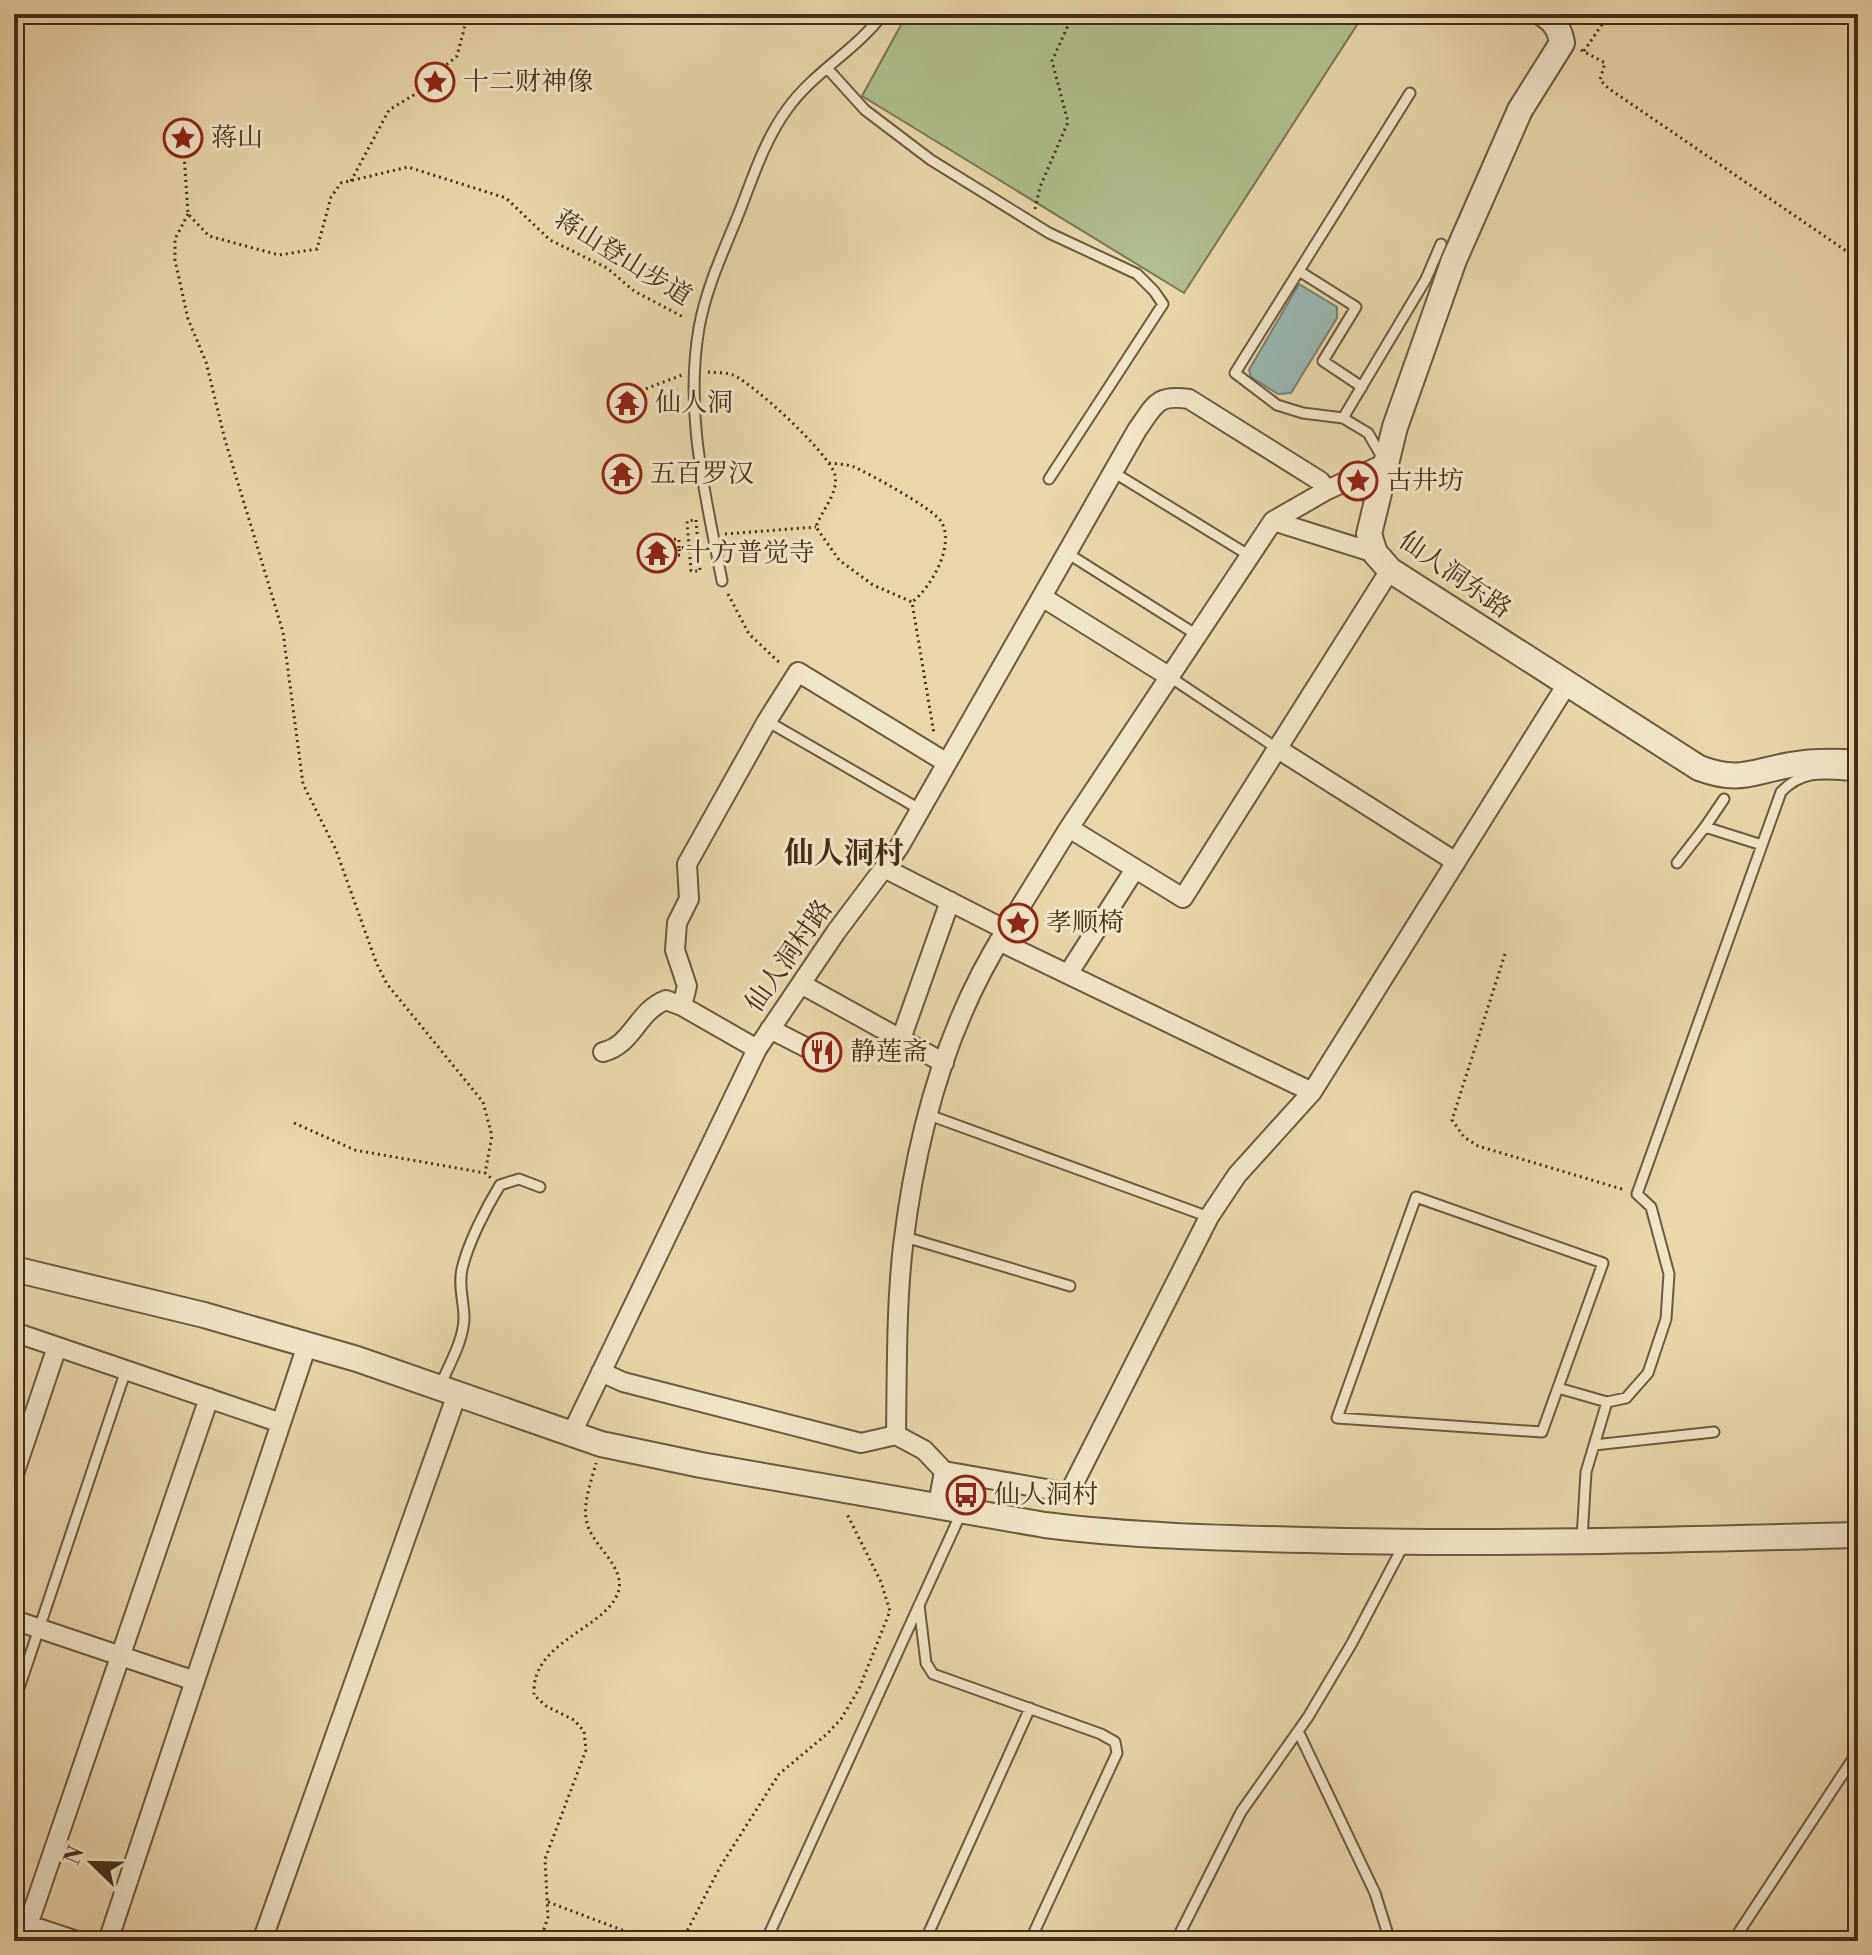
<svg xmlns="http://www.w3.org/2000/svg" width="1872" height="1955" font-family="'Libre Bodoni','Noto Serif SC',serif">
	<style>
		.green { fill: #b1bf8d; stroke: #7a7652; stroke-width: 2 }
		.water { fill: #99b8b1; stroke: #778074; stroke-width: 2 }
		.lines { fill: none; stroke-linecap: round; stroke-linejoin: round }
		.service-casing { stroke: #6c583d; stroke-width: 13 }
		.minor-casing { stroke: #6c583d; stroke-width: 22 }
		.tertiary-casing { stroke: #6c583d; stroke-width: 28 }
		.path { stroke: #432d18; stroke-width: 3; stroke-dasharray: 2 4; stroke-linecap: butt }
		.service { stroke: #f1e5c8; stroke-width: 9 }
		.minor { stroke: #f1e5c8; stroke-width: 18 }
		.tertiary { stroke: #f1e5c8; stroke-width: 24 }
		.labels { text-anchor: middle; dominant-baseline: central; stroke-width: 6; stroke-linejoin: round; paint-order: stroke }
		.poi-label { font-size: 26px; fill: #432d18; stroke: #f1e5c8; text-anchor: start }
		.street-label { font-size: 26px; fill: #432d18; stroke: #f1e5c8 }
		.quarter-label { font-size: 30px; font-weight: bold; fill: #432d18; stroke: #f1e5c8 }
	</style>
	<rect width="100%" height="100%" fill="#e9d7ab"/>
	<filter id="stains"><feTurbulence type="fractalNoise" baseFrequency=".0025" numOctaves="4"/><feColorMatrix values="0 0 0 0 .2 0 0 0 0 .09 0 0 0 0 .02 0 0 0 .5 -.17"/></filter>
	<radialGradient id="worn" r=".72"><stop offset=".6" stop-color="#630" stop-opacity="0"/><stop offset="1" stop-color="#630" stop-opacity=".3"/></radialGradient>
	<path class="green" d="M907,14H1364L1184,293L862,96Z"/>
	<path class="water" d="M1299,284L1337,307V318L1291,393L1278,394L1251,377L1249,370Z"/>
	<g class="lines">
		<g class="service-casing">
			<path id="service" d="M827,68L865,110L931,160L1049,233L1137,274L1154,291L1163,304L1049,479
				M1299,271L1356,307L1323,361L1362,387
				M1343,418L1426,279L1441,244
				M1382,457L1368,433L1343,418L1303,413L1277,405L1235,373L1410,93
				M1113,472L1250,556
				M1067,553L1197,635
				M722,581C706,496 684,415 699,328C706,288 724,250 739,213C753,177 765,139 788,108C814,72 856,50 883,14
				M1170,677L1278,749
				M767,721L921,810
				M1705,827L1724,799
				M1677,863L1705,827L1762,845
				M929,1115L1209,1217
				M1416,1197L1603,1263L1542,1432L1337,1418Z
				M905,1237L1070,1286
				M439,1388C448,1367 464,1340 464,1318C464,1301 458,1286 462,1269C468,1243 486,1208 500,1185L519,1179L540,1187
				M1558,1388L1607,1402L1586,1472L1582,1538
				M1607,1402L1626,1398L1648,1373L1666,1319L1669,1274L1651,1207L1637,1194L1781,792C1804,768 1827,774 1858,776
				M1594,1445L1714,1432
				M919,1605L926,1663L933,1674L1101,1734L1115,1742L1117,1753L1030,1941
				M14,1703L126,1370
				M1298,1731L1375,1893L1390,1941
				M766,1941L962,1511
				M925,1941L1030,1708
				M1176,1941L1241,1812L1308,1717L1352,1643L1403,1546
				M1733,1941L1858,1751"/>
		</g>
		<g class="minor-casing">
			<path id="minor" d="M1273,521L1327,490L1386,463
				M1042,597L1170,677
				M1278,749L1456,862
				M1069,828L1183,898L1390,570
				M884,868L899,847L1137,430C1155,405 1156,394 1189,399L1320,481L1327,490
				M999,941L1312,1092
				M1068,974L1135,869
				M801,984L944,1063
				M682,1006L687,986L675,950L677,923L689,899L687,864L767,721L798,672L947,763
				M770,1029L817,1053
				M901,1039L950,901
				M603,1052C633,1045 637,1011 666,1000L682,1006L757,1049
				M14,1332L281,1423L108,1941
				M601,1372L623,1382L861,1443L896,1435
				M281,1423L307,1345
				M571,1435L757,1049L836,932L884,868L1006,930L1069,828L1273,521L1375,553
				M944,1471L924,1450L896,1435C897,1372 896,1308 903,1246C916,1136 947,1023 1006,930
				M14,1474L57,1347
				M938,1505L944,1471L1069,1493L1209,1217L1237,1175L1312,1092L1567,684
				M14,1620L195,1681
				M14,1920L77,1941
				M28,1925L209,1398
				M262,1941L457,1394"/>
		</g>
		<g class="tertiary-casing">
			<path id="tertiary" d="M1543,14C1555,21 1560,30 1562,43L1520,110L1454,260L1395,427L1369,534L1375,553L1390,570L1699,768C1740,783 1750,772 1790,765C1813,761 1835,761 1858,763
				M14,1269L204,1315L357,1359L601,1444L701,1465L1045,1525C1132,1536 1218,1538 1306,1540C1490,1545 1674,1540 1858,1535"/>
		</g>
		<path class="path" d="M1581,50L1605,63L1600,80L1608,88L1858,259
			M1584,51L1609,14
			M183,138L188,214L209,236L279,255L317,249L331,197L341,183L408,167L506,198L550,240L607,268L634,291L685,318
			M351,181L389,110L435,82L439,71L457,56L468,14
			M1035,209L1040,187L1068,122L1052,61L1071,19L1078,14
			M188,214L175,239V260L188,319L206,362L225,440L283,632L303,784L336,850L376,962L387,984L483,1102L492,1136L485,1173
			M708,372C716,373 726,372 733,375C754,384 830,454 835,475C839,493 821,511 816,527L839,560L873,585L912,602L934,734
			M627,403L640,391L682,375
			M829,463C837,464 847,464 854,467C870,474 930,507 940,520C957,543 931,588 912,602
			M696,520L700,571H691L687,521Z
			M725,534L816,527
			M679,548V539L664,540V556L680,555L679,548L689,547
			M728,594L749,634L781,664
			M1505,954L1452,1120L1464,1137L1478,1146L1625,1190
			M294,1123L355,1150L485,1173L491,1178
			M1850,1785L1858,1794
			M548,1902L651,1941
			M540,1941L548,1917L545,1859L586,1750L584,1731L574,1720L546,1706L534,1695C534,1690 534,1682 536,1677C548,1637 612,1623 619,1589C623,1567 597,1548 589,1529C580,1509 591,1483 596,1463
			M682,1941L720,1867L779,1774L827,1734L841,1719L859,1689L890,1611L881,1582L846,1512"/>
		<use href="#service" class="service"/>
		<use href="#minor" class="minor"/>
		<use href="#tertiary" class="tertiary"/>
	</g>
	<defs>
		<g id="sight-ring" transform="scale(2)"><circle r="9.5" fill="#f1e5c8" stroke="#8f2418" stroke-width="1.5"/><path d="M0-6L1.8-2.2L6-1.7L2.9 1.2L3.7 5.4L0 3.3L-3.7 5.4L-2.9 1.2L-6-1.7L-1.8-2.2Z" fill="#8f2418"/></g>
		<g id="temple-ring" transform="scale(2)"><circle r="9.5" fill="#f1e5c8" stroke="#8f2418" stroke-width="1.5"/><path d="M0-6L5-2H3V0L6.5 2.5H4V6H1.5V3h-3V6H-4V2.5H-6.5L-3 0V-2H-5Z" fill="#8f2418"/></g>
		<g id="restaurant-ring" transform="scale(2)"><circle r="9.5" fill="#f1e5c8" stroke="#8f2418" stroke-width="1.5"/><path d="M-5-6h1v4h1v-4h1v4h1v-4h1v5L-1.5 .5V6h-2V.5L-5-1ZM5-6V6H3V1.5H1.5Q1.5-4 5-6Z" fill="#8f2418"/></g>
		<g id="bus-ring" transform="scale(2)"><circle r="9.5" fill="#f1e5c8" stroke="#8f2418" stroke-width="1.5"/><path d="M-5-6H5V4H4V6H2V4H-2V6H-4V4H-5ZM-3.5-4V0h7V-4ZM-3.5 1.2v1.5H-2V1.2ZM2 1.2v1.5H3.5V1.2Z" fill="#8f2418"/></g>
	</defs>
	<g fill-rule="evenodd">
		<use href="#sight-ring" x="435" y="82"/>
		<use href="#sight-ring" x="183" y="138"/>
		<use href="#temple-ring" x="627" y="403"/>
		<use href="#temple-ring" x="622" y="474"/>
		<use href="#sight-ring" x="1358" y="481"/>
		<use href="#temple-ring" x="657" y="553"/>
		<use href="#sight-ring" x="1018" y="923"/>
		<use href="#restaurant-ring" x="822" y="1052"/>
		<use href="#bus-ring" x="966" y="1495"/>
	</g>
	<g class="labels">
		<g class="poi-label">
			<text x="463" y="82">十二财神像</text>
			<text x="211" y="138">蒋山</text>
			<text x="655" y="403">仙人洞</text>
			<text x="650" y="474">五百罗汉</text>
			<text x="1386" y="481">古井坊</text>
			<text x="685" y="553">十方普觉寺</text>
			<text x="1046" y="923">孝顺椅</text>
			<text x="850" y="1052">静莲斋</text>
			<text x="994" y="1495">仙人洞村</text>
		</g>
		<g class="street-label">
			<text transform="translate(623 258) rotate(32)">蒋山登山步道</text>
			<text transform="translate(1455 575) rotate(35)">仙人洞东路</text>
			<text transform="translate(789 956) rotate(-55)">仙人洞村路</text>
		</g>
		<g class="quarter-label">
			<text x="844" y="854">仙人洞村</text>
		</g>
	</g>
	<rect width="1872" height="1955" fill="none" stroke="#e9d7ab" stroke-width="48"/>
	<rect x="16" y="16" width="1840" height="1923" fill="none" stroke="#432d18" stroke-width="4"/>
	<rect x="24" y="24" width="1824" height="1907" fill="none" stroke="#432d18" stroke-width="2"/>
	<g transform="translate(92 1863) rotate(293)" stroke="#f1e5c8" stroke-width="6" paint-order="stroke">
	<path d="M0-6L14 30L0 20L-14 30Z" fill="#432d18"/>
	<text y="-12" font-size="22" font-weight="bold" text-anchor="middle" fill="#432d18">N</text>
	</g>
	<rect width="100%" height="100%" filter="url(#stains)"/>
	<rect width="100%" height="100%" fill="url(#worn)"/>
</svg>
